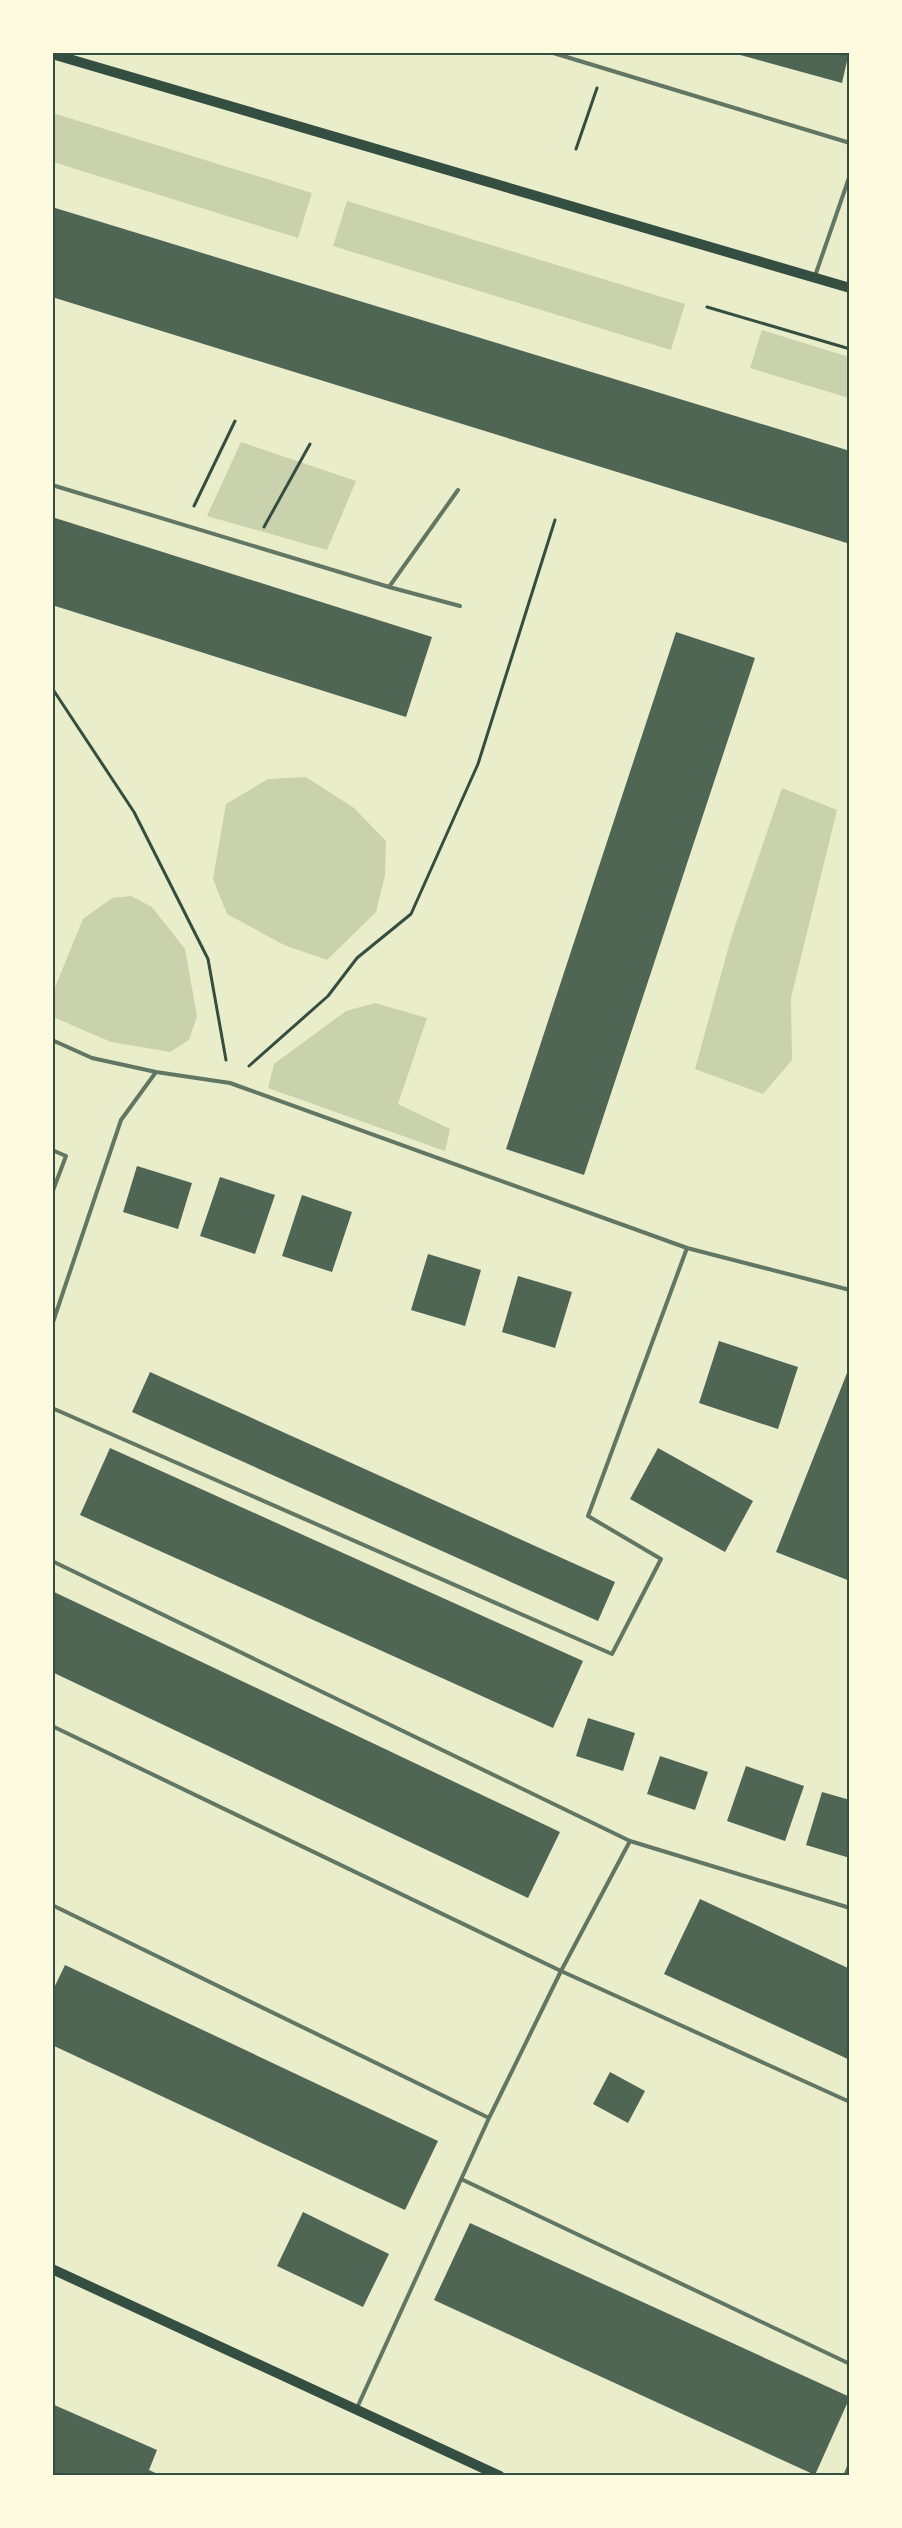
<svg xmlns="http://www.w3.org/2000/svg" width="902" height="2528" font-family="Merriweather,serif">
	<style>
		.green { fill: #cad2ad }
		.building { fill: #4f6655 }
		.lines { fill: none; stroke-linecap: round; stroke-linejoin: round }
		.path { stroke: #344e41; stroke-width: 3 }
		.service { stroke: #617663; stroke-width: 4 }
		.secondary { stroke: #344e41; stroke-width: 10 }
		.neatline { fill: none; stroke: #344e41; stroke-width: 2 }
	</style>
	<rect width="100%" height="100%" fill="#e9edc9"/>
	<path class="green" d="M53,113L312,193L298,238L53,162Z
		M347,201L685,304L671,350L333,246Z
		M762,330L849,357V398L750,368Z
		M241,442L356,481L327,550L207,516Z
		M306,777L354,808L386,841L385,875L376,912L327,960L284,945L227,914L213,879L226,804L268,779Z
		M782,788L837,810L791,998L792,1060L763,1094L695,1069L731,938Z
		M131,896L152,907L185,949L197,1016L189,1040L170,1052L111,1042L53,1017V992L83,919L112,898Z
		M375,1003L427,1018L398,1104L450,1129L445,1151L268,1088L274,1064L346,1011Z"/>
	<path class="building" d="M729,52H849L842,83Z
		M52,207L850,451V544L52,297Z
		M52,517L432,637L406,717L52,605Z
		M676,632L755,658L584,1175L506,1149Z
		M137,1166L192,1183L178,1229L123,1212Z
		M220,1177L275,1195L255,1254L200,1236Z
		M302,1195L352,1212L332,1272L282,1256Z
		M428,1254L481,1270L465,1326L411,1310Z
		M518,1276L572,1292L555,1348L502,1332Z
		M719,1341L798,1367L778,1429L699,1403Z
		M849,1368H850V1581L776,1552Z
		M150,1372L615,1582L598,1621L132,1412Z
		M110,1448L583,1661L553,1728L80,1515Z
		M658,1448L753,1501L725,1552L630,1499Z
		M52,1591L560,1832L528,1898L52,1672Z
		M588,1718L635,1733L623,1771L576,1756Z
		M660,1756L708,1772L695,1810L647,1794Z
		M746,1766L804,1786L785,1841L727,1821Z
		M822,1792L850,1800V1858L806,1845Z
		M700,1899L850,1969V2060L664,1974Z
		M65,1965L438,2141L405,2210L52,2045V1992Z
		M610,2072L645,2091L628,2123L593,2104Z
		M303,2212L389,2254L363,2307L277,2266Z
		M470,2223L850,2397L815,2475L434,2300Z
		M52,2404L157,2450L149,2470L162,2476H52Z"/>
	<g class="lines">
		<path class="path" d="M576,149L597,88
			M707,307L850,349
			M194,506L235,421
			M264,527L310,444
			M52,688L134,812L208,959L226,1060
			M249,1066L328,996L357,958L411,914L478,764L555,520"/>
		<path class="service" d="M550,52L850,143
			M815,276L850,175
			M52,485L389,587L460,606
			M389,587L458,490
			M52,1040L92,1058L156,1072L230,1083L687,1248L588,1516L661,1559L612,1654L52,1408
			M52,1150L66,1156L52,1193
			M687,1248L850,1290
			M52,1325L121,1120L156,1072
			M52,1561L630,1841L561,1971L489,2118L356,2410
			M52,1726L561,1971L850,2102
			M630,1841L850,1908
			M52,1905L489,2118
			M461,2179L850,2364
			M845,2476L850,2464"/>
		<path class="secondary" d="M52,54L850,288
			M52,2269L500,2476"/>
	</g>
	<rect width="902" height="2528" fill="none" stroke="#fefae0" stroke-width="108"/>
	<rect x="54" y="54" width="794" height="2420" class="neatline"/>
</svg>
